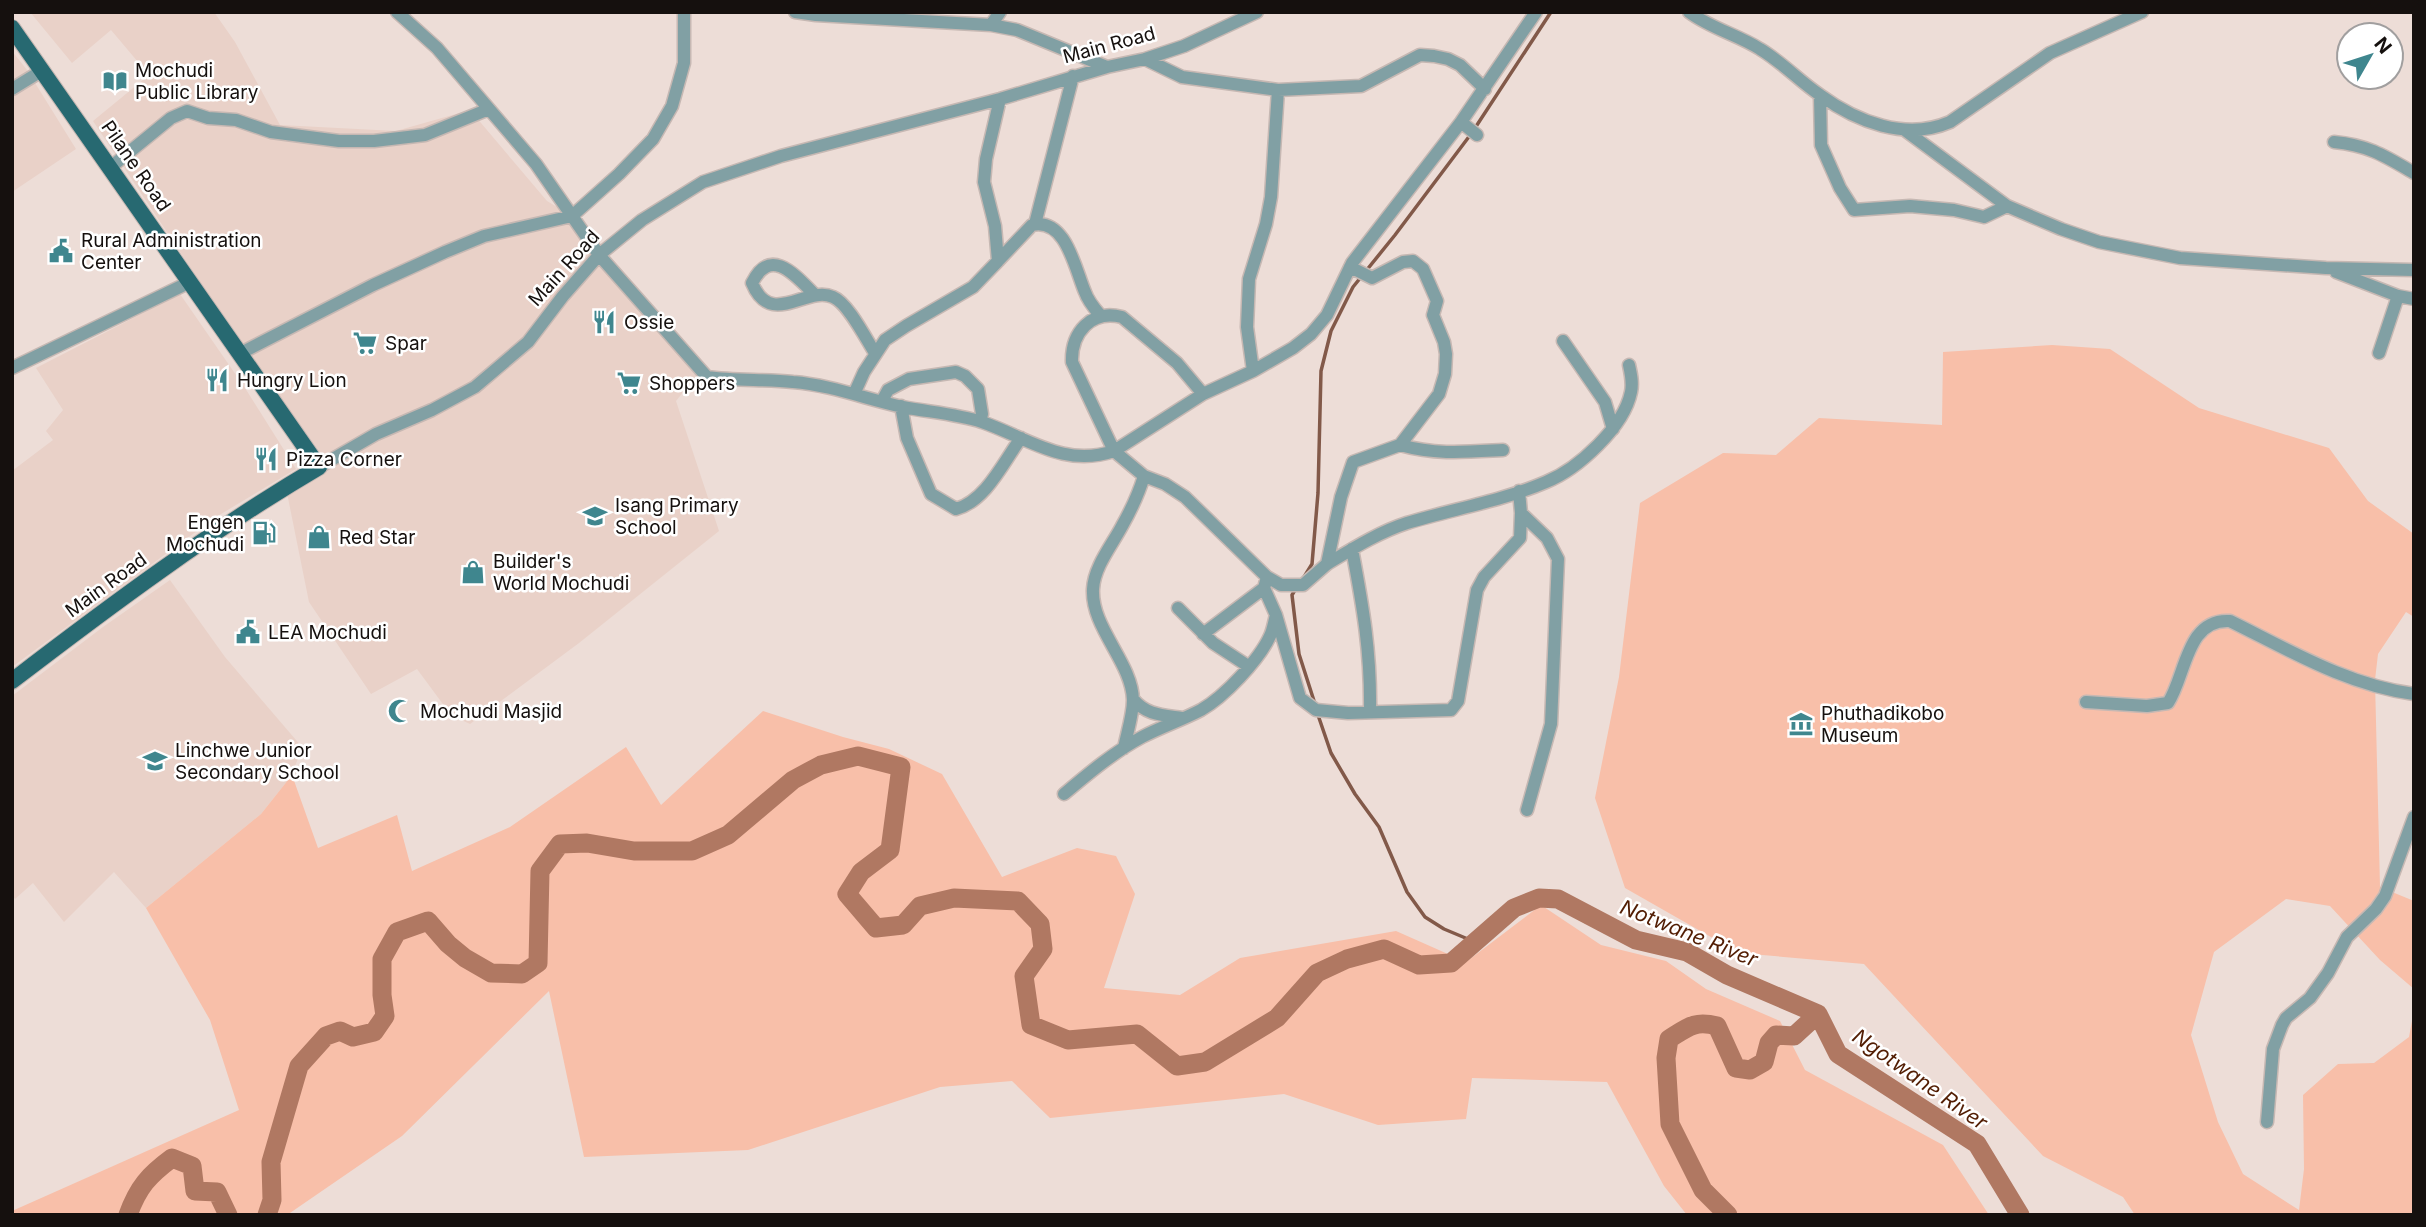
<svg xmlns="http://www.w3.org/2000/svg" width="2426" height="1227" font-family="Inter,sans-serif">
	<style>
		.built { fill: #e9d1c8 }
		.green { fill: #f8bfa9 }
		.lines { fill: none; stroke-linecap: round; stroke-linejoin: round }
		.stream { stroke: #825949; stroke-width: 3.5 }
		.river { stroke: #b07862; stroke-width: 19 }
		.minor-casing { stroke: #c6b8b3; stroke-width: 15 }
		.major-casing { stroke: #c6b8b3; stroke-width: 18 }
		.minor { stroke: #81a0a4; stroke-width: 12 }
		.major { stroke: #276971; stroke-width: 16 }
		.labels { text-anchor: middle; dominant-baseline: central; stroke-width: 5; stroke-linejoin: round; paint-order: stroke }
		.street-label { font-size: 19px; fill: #15100e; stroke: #fff }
		.poi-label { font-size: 19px; fill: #15100e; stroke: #fff; text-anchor: start }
		.water-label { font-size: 21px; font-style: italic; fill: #521d03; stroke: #fff }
	</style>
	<rect width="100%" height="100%" fill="#edddd7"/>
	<path class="built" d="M30,12H214L235,42L280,125L396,131L470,110L547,201L572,216L599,255L696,376L676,401L719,531L579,643L470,724L451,715L417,669L371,694L309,602L287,493L331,467L246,351L93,121L149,75L111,30L72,63Z
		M12,51L27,70L76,149L12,192Z
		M180,294L245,388L296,469L216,517L12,667V471L53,440L46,431L63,410L36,368Z
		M170,580L225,657L302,747L292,775L261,814L146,908L114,872L64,922L33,883L15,899L12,895V696L103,627Z"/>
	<path class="green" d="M2052,345L2110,349L2199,408L2329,448L2368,501L2414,534V617L2406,612L2378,654L2375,680L2380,887L2414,901V989L2380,960L2330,906L2286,899L2214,952L2191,1035L2218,1122L2243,1174L2299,1210L2304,1169L2303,1095L2338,1064L2374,1063L2409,1037L2414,1010V1215H2135L2123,1197L2043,1156L1864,964L1739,953L1625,888L1595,798L1619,677L1640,503L1723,453L1776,455L1819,418L1942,425L1943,352Z
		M763,711L843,737L889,749L942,774L1002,877L1077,848L1116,856L1135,894L1104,988L1180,995L1240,958L1396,931L1466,962L1541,905L1601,945L1666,961L1706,989L1780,1021L1805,1070L1943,1145L1989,1215H1687L1664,1186L1607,1082L1472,1078L1466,1119L1378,1125L1284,1094L1050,1118L1012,1081L940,1087L748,1150L584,1157L549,991L402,1136L287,1215H12V1211L239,1110L210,1020L146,908L261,814L292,775L318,848L397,815L412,871L510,827L626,747L661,805Z"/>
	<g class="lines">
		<path class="stream" d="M1475,128L1551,12
			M1304,577L1312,564L1318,493L1321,371L1331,331L1353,287L1395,235L1471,134
			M1295,590L1292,595L1299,654L1315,704
			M1318,715L1331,753L1355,794L1379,827L1407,892L1425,917L1444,929L1475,942"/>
		<path class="river" d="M1818,1014L1838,1054L1977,1144L2020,1215
			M128,1215C138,1187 149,1175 172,1158L192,1166L195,1191L217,1192L228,1215
			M267,1215L272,1200L271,1162L299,1066L326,1036L340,1031L353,1037L374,1032L385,1016L382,995V959L397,932L428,921L448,944L465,958L491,973L522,974L538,963L540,871L560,844L587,843L634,851H692L728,835L793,780L821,765L858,756L901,767L890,850L861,872L847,894L876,928L903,925L920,906L954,898L1018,901L1040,924L1043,949L1024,976L1031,1025L1068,1040L1137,1034L1177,1066L1205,1062L1277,1018L1317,973L1347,959L1384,949L1419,965L1451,963L1514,908L1539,898L1558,899L1636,940L1687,952L1727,975L1818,1014L1794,1036L1776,1035L1769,1043L1764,1062L1750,1070L1736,1068L1717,1026C1695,1020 1688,1027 1669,1039L1666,1058L1670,1124L1703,1190L1728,1215"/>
		<g class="minor-casing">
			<path id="minor" d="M397,12L437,48L536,164L599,255L707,377C735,381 764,379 793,382C831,385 866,399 903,407C929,412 957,414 982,422C1028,438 1064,468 1114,451L1203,394L1253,371L1293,348L1311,334L1327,315L1352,263L1461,122L1536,12
				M795,12L816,15L991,25L1017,30L1107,67
				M1689,12C1710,28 1738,35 1760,49C1782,62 1799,81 1820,95C1857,122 1906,141 1950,122L2050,53L2142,12
				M991,25L1000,12
				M1145,59L1182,77L1278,90L1361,86L1420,55L1434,56L1448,59L1460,65L1485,89
				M12,89L43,70
				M1820,96L1821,145L1840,188L1854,210L1910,206L1954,210L1984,217L2007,206
				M1461,122L1477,135
				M1906,131L2007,206L2061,229L2099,242L2180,258L2326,268L2414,270
				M2334,142C2368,145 2385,156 2414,173
				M111,167L171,118L187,111L208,118L236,120L271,132L339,141H374L425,135L489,109
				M1035,224L1073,76
				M998,261L1032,225C1066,217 1075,269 1085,292C1088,301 1094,308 1100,315
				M2336,272L2398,296L2414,299
				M815,295C796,276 771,245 752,283C771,329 806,285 833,297C848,303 866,339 875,353
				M1563,341L1605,402L1613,429
				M2379,353L2398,296
				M239,354L373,285L445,252L484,236L572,216L619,174L653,139L672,106L684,63V12
				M12,368L190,282
				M1253,371L1247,327L1249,279L1266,224L1271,197L1278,90
				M855,392L864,372L885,340L906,326L973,287L998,261L995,226L984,182L986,159L1000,99
				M1203,394L1177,363L1122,317C1091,309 1071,333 1072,362L1114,451L1144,476L1165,484L1185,497L1267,577L1281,585H1303L1327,564L1341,497L1353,462L1400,445L1439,394L1445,374L1446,354L1444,342L1433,315L1437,301L1423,269L1413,261L1403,262L1372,278L1350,267
				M882,401L888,390L909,379L956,372L965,376L978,389L982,414L980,421
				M901,406L907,438L931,494L956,509C986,501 1004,461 1021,438
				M1400,445C1436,455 1466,452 1503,450
				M319,467L376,434L432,410L475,387L528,342L563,296L599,255L642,220L703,182L781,156L1000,99L1107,67L1145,59L1184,46L1257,12
				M1521,513L1547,538L1558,559L1551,724L1527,810
				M1352,549C1363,607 1371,652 1370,712
				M1327,564C1352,549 1379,532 1407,523C1453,509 1502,501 1546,482C1578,469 1624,427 1631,392C1633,383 1631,374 1629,365
				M1267,577L1264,588L1276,615L1300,698L1316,710L1348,713L1451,710L1458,701L1477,590L1484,577L1520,538L1521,513L1519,491
				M1178,608L1213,643L1248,666
				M1203,634L1264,588
				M1133,699C1146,715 1162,715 1182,718
				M2086,702L2147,706L2168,703C2186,676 2186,618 2230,621C2289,650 2347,685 2414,694
				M1124,748C1127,733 1133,715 1133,700C1132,662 1091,628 1093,589C1094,567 1112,545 1122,526C1131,510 1139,493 1144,476
				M1064,794C1089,773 1114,752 1142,737C1161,727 1182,720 1201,710C1224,697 1259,660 1270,636C1273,630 1274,622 1276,615
				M2267,1122L2273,1049L2282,1025L2286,1018L2310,998L2328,973L2347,937L2376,909L2385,896L2414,817"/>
		</g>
		<g class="major-casing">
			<path id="major" d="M12,28L319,467C212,530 111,605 12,681"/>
		</g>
		<use href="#minor" class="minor"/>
		<use href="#major" class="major"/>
	</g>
	<defs>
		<g id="library-bare" transform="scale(1.89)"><path d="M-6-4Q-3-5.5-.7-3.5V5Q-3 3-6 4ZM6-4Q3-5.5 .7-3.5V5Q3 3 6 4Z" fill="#3f868e" stroke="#fff" stroke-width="2.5" paint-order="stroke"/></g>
		<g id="civic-bare" transform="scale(1.89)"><path d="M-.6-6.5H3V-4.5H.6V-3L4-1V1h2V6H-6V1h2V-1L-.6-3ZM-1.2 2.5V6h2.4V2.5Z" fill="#3f868e" stroke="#fff" stroke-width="2.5" paint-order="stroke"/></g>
		<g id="restaurant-bare" transform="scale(1.89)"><path d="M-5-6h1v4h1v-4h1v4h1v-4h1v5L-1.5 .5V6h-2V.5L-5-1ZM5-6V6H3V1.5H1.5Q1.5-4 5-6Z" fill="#3f868e" stroke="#fff" stroke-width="2.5" paint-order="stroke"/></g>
		<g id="supermarket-bare" transform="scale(1.89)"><path d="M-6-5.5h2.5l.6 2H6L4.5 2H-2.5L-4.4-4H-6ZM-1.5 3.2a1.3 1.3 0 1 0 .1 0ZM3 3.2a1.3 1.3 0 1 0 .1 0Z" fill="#3f868e" stroke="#fff" stroke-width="2.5" paint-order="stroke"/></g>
		<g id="school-bare" transform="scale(1.89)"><path d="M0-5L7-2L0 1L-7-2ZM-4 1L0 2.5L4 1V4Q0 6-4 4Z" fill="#3f868e" stroke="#fff" stroke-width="2.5" paint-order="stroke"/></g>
		<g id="fuel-bare" transform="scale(1.89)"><path d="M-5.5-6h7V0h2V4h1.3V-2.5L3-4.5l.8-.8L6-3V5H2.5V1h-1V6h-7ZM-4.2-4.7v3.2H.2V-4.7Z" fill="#3f868e" stroke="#fff" stroke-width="2.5" paint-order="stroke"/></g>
		<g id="shop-bare" transform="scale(1.89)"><path d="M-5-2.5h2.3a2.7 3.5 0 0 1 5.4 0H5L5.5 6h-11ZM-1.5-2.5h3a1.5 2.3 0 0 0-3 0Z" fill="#3f868e" stroke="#fff" stroke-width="2.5" paint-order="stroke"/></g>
		<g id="mosque-bare" transform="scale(1.89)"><path d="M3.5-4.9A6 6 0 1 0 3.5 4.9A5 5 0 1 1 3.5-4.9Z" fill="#3f868e" stroke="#fff" stroke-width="2.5" paint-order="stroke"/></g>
		<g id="museum-bare" transform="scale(1.89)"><path d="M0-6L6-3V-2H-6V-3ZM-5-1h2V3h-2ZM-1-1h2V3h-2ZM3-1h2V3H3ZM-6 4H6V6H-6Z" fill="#3f868e" stroke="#fff" stroke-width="2.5" paint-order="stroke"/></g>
	</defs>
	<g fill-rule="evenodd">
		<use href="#library-bare" x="115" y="81"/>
		<use href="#civic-bare" x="61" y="251"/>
		<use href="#restaurant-bare" x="604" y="322"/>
		<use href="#supermarket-bare" x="365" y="343"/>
		<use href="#restaurant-bare" x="217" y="380"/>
		<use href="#supermarket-bare" x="629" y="383"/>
		<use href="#restaurant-bare" x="266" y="459"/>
		<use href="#school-bare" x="595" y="516"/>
		<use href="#fuel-bare" x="264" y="533"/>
		<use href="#shop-bare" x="319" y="537"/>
		<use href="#shop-bare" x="473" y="572"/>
		<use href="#civic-bare" x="248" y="632"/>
		<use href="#mosque-bare" x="400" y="711"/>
		<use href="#museum-bare" x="1801" y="724"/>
		<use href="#school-bare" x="155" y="761"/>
	</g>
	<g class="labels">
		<g class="street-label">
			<text transform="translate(1109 45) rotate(-15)">Main Road</text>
			<text transform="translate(136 166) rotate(55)">Pilane Road</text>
			<text transform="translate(564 268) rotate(-48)">Main Road</text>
			<text transform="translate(106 585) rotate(-36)">Main Road</text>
		</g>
		<g class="poi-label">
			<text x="135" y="70">Mochudi<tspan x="135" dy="22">Public Library</tspan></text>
			<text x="81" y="240">Rural Administration<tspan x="81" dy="22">Center</tspan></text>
			<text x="624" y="322">Ossie</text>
			<text x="385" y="343">Spar</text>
			<text x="237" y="380">Hungry Lion</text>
			<text x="649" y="383">Shoppers</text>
			<text x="286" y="459">Pizza Corner</text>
			<text x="615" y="505">Isang Primary<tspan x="615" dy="22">School</tspan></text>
			<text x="244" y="522" text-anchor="end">Engen<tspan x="244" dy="22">Mochudi</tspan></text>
			<text x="339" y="537">Red Star</text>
			<text x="493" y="561">Builder's<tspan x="493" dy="22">World Mochudi</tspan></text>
			<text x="268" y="632">LEA Mochudi</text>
			<text x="420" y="711">Mochudi Masjid</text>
			<text x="1821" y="713">Phuthadikobo<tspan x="1821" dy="22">Museum</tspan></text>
			<text x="175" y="750">Linchwe Junior<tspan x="175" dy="22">Secondary School</tspan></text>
		</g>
		<g class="water-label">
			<text transform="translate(1689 933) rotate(22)">Notwane River</text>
			<text transform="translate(1920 1079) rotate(35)">Ngotwane River</text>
		</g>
	</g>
	<rect width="2426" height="1227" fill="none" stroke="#15100e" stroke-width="28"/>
	<g transform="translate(2370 56) rotate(51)"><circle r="33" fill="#ffffff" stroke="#a19f9f" stroke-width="2"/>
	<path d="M0-5L12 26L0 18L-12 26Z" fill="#3f868e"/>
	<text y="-10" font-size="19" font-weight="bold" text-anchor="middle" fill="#15100e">N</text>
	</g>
</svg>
